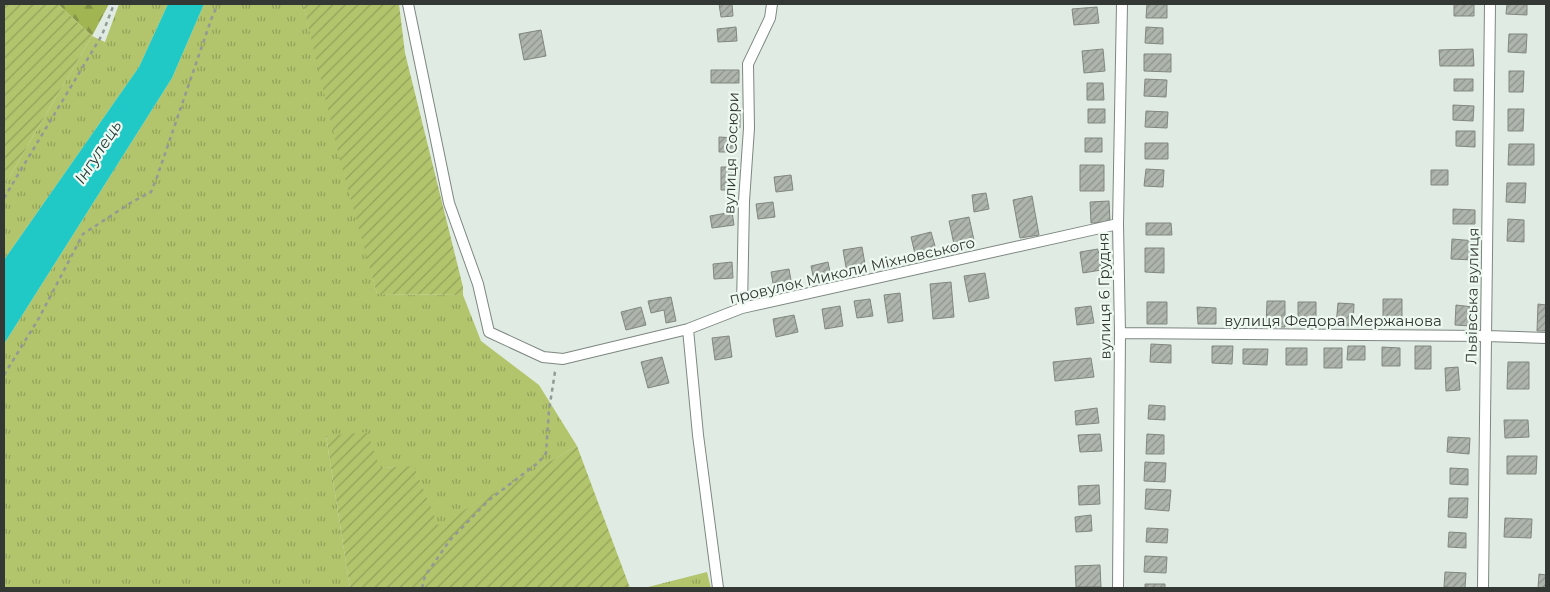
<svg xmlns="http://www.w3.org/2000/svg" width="1550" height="592" font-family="Montserrat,sans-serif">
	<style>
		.grass { fill: url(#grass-tufts) }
		.forest { fill: url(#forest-firs) }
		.garden { fill: url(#garden-furrows) }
		.water { fill: #20c9c6 }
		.building { fill: url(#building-hatch); stroke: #81877e }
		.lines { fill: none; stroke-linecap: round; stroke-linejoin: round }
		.minor-casing { stroke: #7d8780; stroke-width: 12 }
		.path { stroke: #929a95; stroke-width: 2.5; stroke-dasharray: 4 4; stroke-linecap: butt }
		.minor { stroke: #fff; stroke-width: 10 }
		.labels { text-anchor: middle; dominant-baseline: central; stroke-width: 4.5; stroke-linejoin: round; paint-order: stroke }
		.street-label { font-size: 15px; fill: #343835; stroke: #eef9f1 }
		.water-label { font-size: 16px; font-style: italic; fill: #223b3a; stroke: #eef9f1 }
	</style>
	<defs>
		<pattern id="grass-tufts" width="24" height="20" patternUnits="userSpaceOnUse" patternTransform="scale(1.25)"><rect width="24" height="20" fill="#b3c56c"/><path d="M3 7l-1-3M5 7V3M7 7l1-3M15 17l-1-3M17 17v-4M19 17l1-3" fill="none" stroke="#92a15a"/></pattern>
		<pattern id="forest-firs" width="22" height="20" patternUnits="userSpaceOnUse" patternTransform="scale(1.25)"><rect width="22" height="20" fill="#a2b553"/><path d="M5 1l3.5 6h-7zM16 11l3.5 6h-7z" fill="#859446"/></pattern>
		<pattern id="garden-furrows" width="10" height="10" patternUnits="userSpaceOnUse" patternTransform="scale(1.25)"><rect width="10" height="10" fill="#b3c56c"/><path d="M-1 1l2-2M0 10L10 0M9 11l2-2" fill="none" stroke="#92a15a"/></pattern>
		<pattern id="building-hatch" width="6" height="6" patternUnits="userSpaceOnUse" patternTransform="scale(1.25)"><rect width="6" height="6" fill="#aeb5ac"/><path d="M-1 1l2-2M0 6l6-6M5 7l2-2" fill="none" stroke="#8e948d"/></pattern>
	</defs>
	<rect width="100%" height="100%" fill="#e0ebe4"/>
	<path class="grass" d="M119,4H168L139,67L4,260V186L92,36L105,42Z
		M204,4H303L377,294L463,295L481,341L539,385L577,446L438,526L414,467L380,468L326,436L350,588H4V344L172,78Z
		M707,572L711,588H644Z"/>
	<path class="forest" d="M58,4H109L92,36Z"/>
	<path class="garden" d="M4,4H58L92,36L4,186Z
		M303,4H399L405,53L463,287V295L377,294L340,160Z
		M367,432L380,468L414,466L438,525L577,446L630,588H350L326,436Z"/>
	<path class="water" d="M168,4H204L172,78L4,344V260L139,67Z"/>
	<path class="building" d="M719,4H732L733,16L721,17Z
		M1147,4H1167V18H1146Z
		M1454,4H1474V16H1454Z
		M1507,4H1527V15L1506,14Z
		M1097,7L1099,23L1074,25L1072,9Z
		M736,27L737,41L718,42L717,29Z
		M1146,27L1163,28V44L1145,43Z
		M541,30L546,56L524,60L519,34Z
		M1509,34H1527L1526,53L1508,52Z
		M1103,49L1105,71L1084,73L1082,51Z
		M1473,49L1474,66H1440L1439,50Z
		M1144,54H1171V72L1144,71Z
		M711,70H739V83H711Z
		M1509,71H1524L1523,92H1509Z
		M1145,79L1167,80L1166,97L1144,96Z
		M1454,79H1473V91H1454Z
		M1087,83H1103L1104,100H1087Z
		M1453,105L1474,106L1473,121L1453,120Z
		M1088,109H1105V123H1088Z
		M1508,109H1524L1523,131H1508Z
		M730,111H740V128H730Z
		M1146,111L1168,112L1167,128L1145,127Z
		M1456,131H1475V147L1456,146Z
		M719,137L736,138V152H719Z
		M1085,138H1102V152H1085Z
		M1145,143H1168V159H1145Z
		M1509,144H1534V165H1508Z
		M1080,165H1104V191H1080Z
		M721,167H735L734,190H721Z
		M1146,169L1164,170L1163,187L1144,186Z
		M1431,170H1448V185H1431Z
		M791,175L793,190L776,192L774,177Z
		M1507,183H1526L1525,203L1506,202Z
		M986,193L989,209L974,212L972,195Z
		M1032,196L1039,235L1020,238L1013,200Z
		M1109,201L1110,222L1091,223L1090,202Z
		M773,202L775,217L758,219L756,204Z
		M1453,209L1475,210V224H1453Z
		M732,212L734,225L712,228L710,216Z
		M969,217L975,245L955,249L949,221Z
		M1508,219L1524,220V242L1507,241Z
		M1146,223H1171L1172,235H1146Z
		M931,232L937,253L916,258L911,237Z
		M1452,239L1476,241L1474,260L1451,259Z
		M862,247L866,270L847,273L843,250Z
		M1145,248H1164V273L1145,272Z
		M1098,249L1101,270L1083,273L1080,252Z
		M732,262L733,278L714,279L713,264Z
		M828,262L831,277L814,280L811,266Z
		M789,269L792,286L774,289L771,272Z
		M985,273L989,298L969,302L964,276Z
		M951,282L954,317L933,319L930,284Z
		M900,293L903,321L888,323L884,295Z
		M671,297L676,321L666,323L664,310L651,313L648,301Z
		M870,299L873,316L857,318L854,301Z
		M1383,299H1402V323H1383Z
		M1267,301H1285V327H1266Z
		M1147,302H1167V324H1147Z
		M1298,302H1316V324L1298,325Z
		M1338,303L1354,304L1353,326L1336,325Z
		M1538,304L1546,305V331H1537Z
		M1456,305L1473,307L1471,326L1455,325Z
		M840,306L843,326L825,329L822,309Z
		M1091,306L1094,323L1077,325L1075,308Z
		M641,307L646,325L626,330L621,312Z
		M1197,307L1216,308V324H1198Z
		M794,315L798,332L776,337L773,319Z
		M729,336L732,357L715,360L712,338Z
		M1151,344L1171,345V363L1150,362Z
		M1212,346H1233L1232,364L1212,363Z
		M1348,346H1365V360H1347Z
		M1415,346H1431V369H1415Z
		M1382,347L1400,348V366H1382Z
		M1286,348H1307V365H1286Z
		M1324,348H1342V368H1324Z
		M1243,349H1268L1267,365L1243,364Z
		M662,357L669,383L648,388L641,362Z
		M1091,358L1094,377L1055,381L1053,362Z
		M1508,362H1529V389H1507Z
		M1458,367L1460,390L1446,391L1445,368Z
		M1149,405L1165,406V420L1148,419Z
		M1097,408L1099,423L1076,425L1075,411Z
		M1504,420H1528L1529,437L1505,438Z
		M1100,434L1102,451L1080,452L1078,435Z
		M1147,434L1164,435V454H1146Z
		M1448,437L1470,438L1469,454L1447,452Z
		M1507,456H1537L1536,474H1507Z
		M1145,462L1166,463L1165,482L1144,481Z
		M1450,468L1468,469V485L1450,484Z
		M1099,485L1100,504L1079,505L1078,486Z
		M1146,489L1171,490L1169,511L1145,509Z
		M1449,498H1468L1467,518L1448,517Z
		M1091,515L1092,531L1076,532L1075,517Z
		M1505,518L1532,519L1531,538L1504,537Z
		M1147,528L1168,529L1167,543L1146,542Z
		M1449,532L1466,533V548L1448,547Z
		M1145,556L1167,557L1166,573L1144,572Z
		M1100,565L1101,587H1076L1075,566Z
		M1445,572L1466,573L1465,588L1444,587Z
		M1539,574L1546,575V588H1538Z
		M1145,584H1165V588H1145Z"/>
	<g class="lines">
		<g class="minor-casing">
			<path id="minor" d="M408,4L449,203L478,284L489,332L543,357L563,359L688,329L742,308L1118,224
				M742,308L744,201L749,128L748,64L770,18L772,4
				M688,329L698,435L718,588
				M1120,333L1486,336L1546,338
				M1118,588L1120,333L1118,224L1122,4
				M1483,588L1490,4"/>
		</g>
		<path class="path" d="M4,198L102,35L114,4
			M4,375L39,318L83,234L132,202L151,192L157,177L212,17L218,4
			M422,588L425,576L450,540L489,500L539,462L546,453L549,410L555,372L557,369"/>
		<use href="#minor" class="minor"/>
	</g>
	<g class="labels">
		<g class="street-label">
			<text transform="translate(731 153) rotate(-88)">вулиця Сосюри</text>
			<text transform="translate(852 270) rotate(-13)">провулок Миколи Міхновського</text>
			<text transform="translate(1104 296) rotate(-91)">вулиця 6 Грудня</text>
			<text transform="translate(1472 296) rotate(-89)">Львівська вулиця</text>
			<text x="1333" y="320">вулиця Федора Мержанова</text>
		</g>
		<g class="water-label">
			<text transform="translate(98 152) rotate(-57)">Інгулець</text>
		</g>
	</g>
	<rect width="1550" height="592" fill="none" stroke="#343835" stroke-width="10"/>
</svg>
